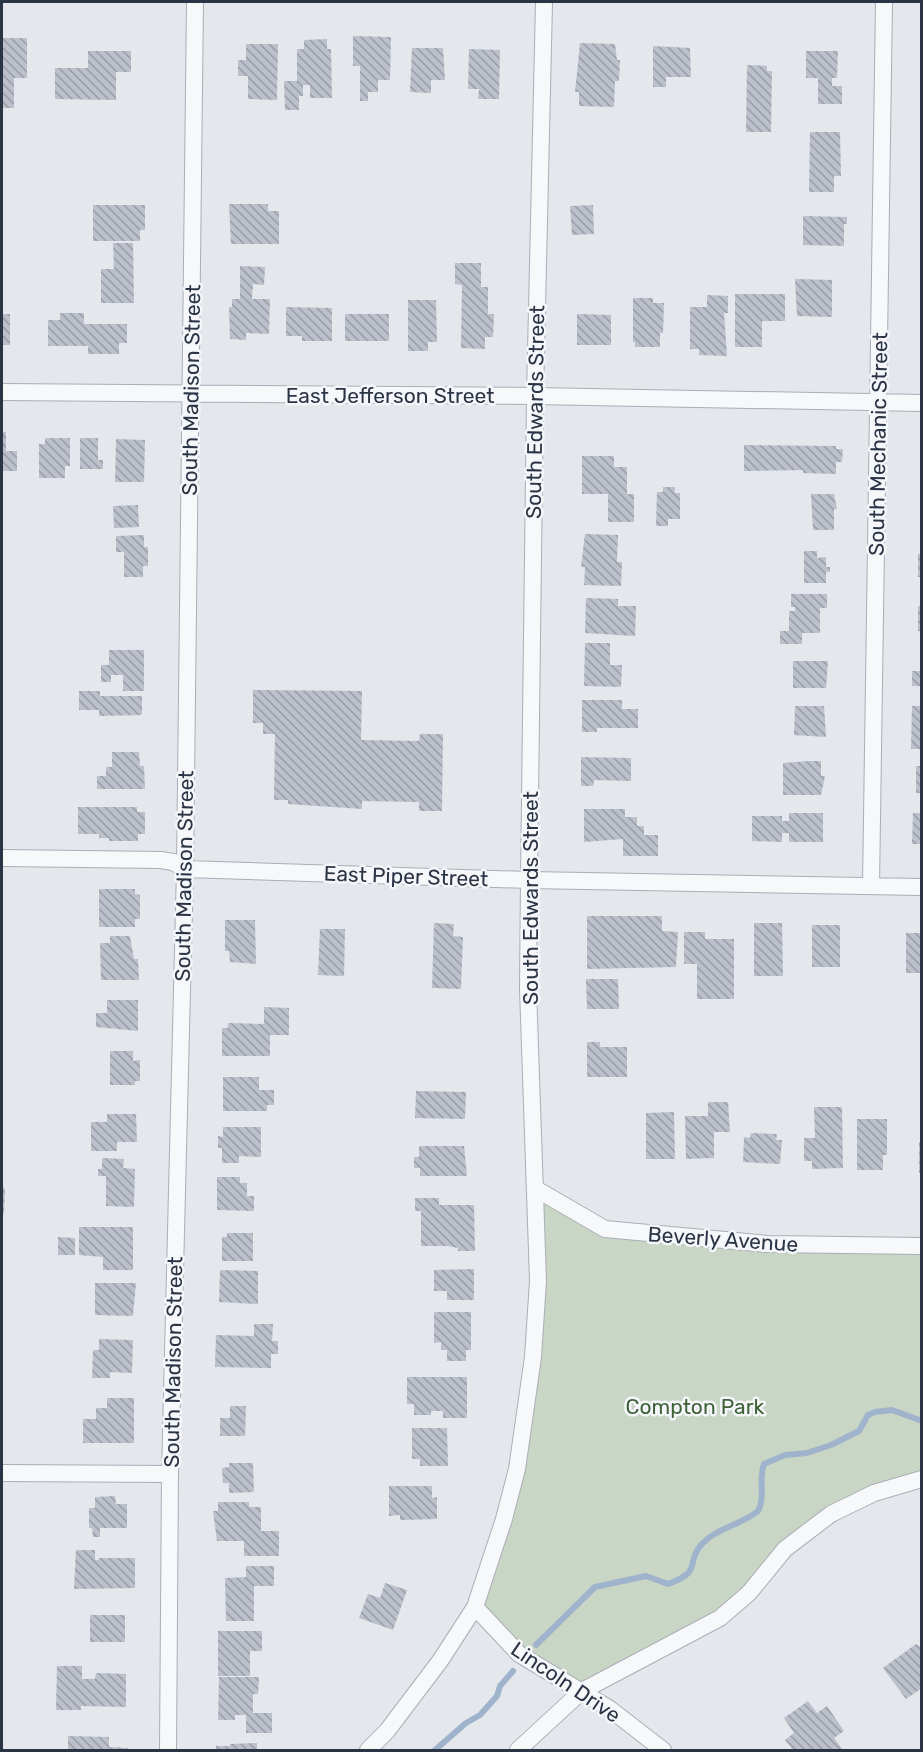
<svg xmlns="http://www.w3.org/2000/svg" width="923" height="1752" font-family="Rubik,sans-serif">
	<style>
		.green { fill: #c9d6c5 }
		.lines { fill: none; stroke-linecap: round; stroke-linejoin: round }
		.stream { stroke: #9fb4cc; stroke-width: 6 }
		.building { fill: url(#building-back-hatch) }
		.minor-casing { stroke: #a9aeb7; stroke-width: 18 }
		.minor { stroke: #f7f8fa; stroke-width: 16 }
		.labels { text-anchor: middle; dominant-baseline: central; stroke-width: 5; stroke-linejoin: round; paint-order: stroke }
		.street-label { font-size: 21px; fill: #2b3445; stroke: #f4f6f9 }
		.park-label { font-size: 21px; fill: #3f6138; stroke: #f4f6f9 }
	</style>
	<defs>
		<pattern id="building-back-hatch" width="6" height="6" patternUnits="userSpaceOnUse" patternTransform="scale(1.5)"><rect width="6" height="6" fill="#bbc0ca"/><path d="M-1 5l2 2M0 0l6 6M5-1l2 2" fill="none" stroke="#989da6"/></pattern>
	</defs>
	<rect width="100%" height="100%" fill="#e4e7ec"/>
	<path class="green" d="M536,1189L605,1229L921,1245V1479L831,1514L749,1593L582,1691L560,1678L475,1607L518,1468Z"/>
	<g class="lines">
		<path class="stream" d="M536,1645L595,1587L646,1576L668,1584C704,1571 685,1563 701,1545C716,1528 741,1525 758,1511C766,1496 758,1481 764,1464L785,1455L807,1453L831,1445L859,1431L868,1415L875,1412L892,1410L922,1421
			M435,1750L466,1723L480,1715L497,1696L500,1686L513,1671"/>
	</g>
	<path class="building" d="M353,36L391,37L390,80H378V92H368V101H360V66H353Z
		M2,38H27V78H14V108H2Z
		M327,39V49H331L332,98H310V85H303V96H299V110H285L284,81H297V49H304V40Z
		M580,43L615,44L617,60H620L619,81H615L614,107L579,106V92H575Z
		M246,44H278L277,100L248,99V76H238V60H246Z
		M653,46L690,48L691,77H666V87H653Z
		M412,48H443L445,80H431V93L410,92Z
		M469,49L500,50L499,99H478L479,89H468Z
		M88,51H131V72H116V100L55,99V68H88Z
		M806,51H838L837,78H832V86H842V104H818V78H806Z
		M747,65L767,66V71H772L771,132H746Z
		M810,132H840L841,176H834V192H809Z
		M229,204H268V211H279V244H231Z
		M93,205H145V230H140V241H93Z
		M593,205L594,234L572,235L570,206Z
		M803,216L847,217V224H844V246L803,245Z
		M113,243H133L134,303H101V269H114Z
		M455,263H481V287H488V314H494L493,337H485V349L461,348L462,285L455,284Z
		M240,266L265,267L264,285L253,284L252,299H270L269,334L246,333V340L230,339L229,307H232V299H240Z
		M795,279L832,280V317L797,316Z
		M735,294H785V321H762V347H735Z
		M707,295L728,296V313H724L727,356L699,355V349H690V307H707Z
		M633,298H653V303H664L663,333H660V347H635V342H633Z
		M408,300H436L437,342H428V351H408Z
		M286,307L332,308V341H302V336H286Z
		M60,313H84V324H127V343H119V354H88V346H48V320H60Z
		M2,314H10V345H2Z
		M345,314H389V341H345Z
		M577,314L611,315V345H577Z
		M2,432H6V451H17V471H2Z
		M45,438H70V466H65V478H39V444H45Z
		M80,438H98V460H103V469H80Z
		M116,439L145,440L144,482H115Z
		M744,445L836,446V449H843L842,462H836V474L803,473V470L744,471Z
		M582,456H614V467H627V494H634V522H608V494H582Z
		M663,487H675V493H680V519H668V526H656L657,492H663Z
		M811,494H834L837,509H834V530H813Z
		M138,505L139,527L114,528L113,506Z
		M585,534L618,535L617,562H622L621,586L584,585L585,567H581Z
		M144,535V547H148V566H143V577H124V552H116V536Z
		M804,551H817V558L826,557V567H830V572H826V583H804Z
		M918,554H922V577H918Z
		M791,594H827V608H820V633H802V644H780V631H789V611H795V607H791Z
		M586,598L618,599V606H636L635,636L585,633Z
		M918,606H922V631H918Z
		M585,643H610V665H622L621,687L584,686Z
		M109,650H144V691H123V675H111V682H101V665H109Z
		M793,661H828L826,688H793Z
		M912,671H922V686H912Z
		M253,690L362,691L361,740L419,741L420,734H443L442,811H419V802L362,801V809L288,804V800H274L275,734H263V723H253Z
		M79,691H100V696H142V715L99,716V710H79Z
		M582,700H622V709H638V728H597V732H582Z
		M795,706H824L826,737L794,735Z
		M912,706H922V749H911Z
		M112,752H139L140,766H144L145,789H97V776H106V767H112Z
		M581,757L631,758V781L594,780L593,786H581Z
		M810,761H821V776H825L821,795H783V763Z
		M916,766H922V793H916Z
		M78,807H137V812H145V834H138V841H109V838H99V834H78Z
		M584,809H625V817H637V826H644V835H658V856H623V839L584,842Z
		M789,813H823V842H789V833H782V842L752,841V816H782V821H789Z
		M913,813H922V844H912Z
		M99,889H135V894L140,895V919H135V927H99Z
		M587,916H662V931L678,932L676,967L587,969Z
		M225,920H255L256,964L230,962L229,951H225Z
		M434,923L454,924L453,936L463,937L461,989L432,988Z
		M754,923H782L783,976H754Z
		M812,925H840V967H812Z
		M320,929H345L344,976L318,975Z
		M684,932H705V939H734V999H697V964H684Z
		M906,933H922V973H906Z
		M110,936H130L134,959H138L139,980H101L100,943H110Z
		M586,979H618L619,1009H587Z
		M107,1000H138V1031L96,1027V1013H107Z
		M264,1007L289,1008V1035H270V1056H222V1028H228V1023L264,1024Z
		M587,1042H600V1047H627V1077H587Z
		M110,1051H133V1061L140,1060V1081H135V1085H110Z
		M223,1077H259V1090H274V1105H267V1111H223Z
		M416,1091L466,1092L465,1119L415,1118Z
		M708,1102H728L730,1132H714V1158L686,1159L685,1116H708Z
		M814,1107H842L843,1168L812,1169V1161H804V1138H815Z
		M674,1112L675,1159H646V1113Z
		M107,1114H136L137,1142H117V1151H91V1122H107Z
		M857,1119H887V1155H883V1170H857Z
		M223,1127H261V1157L239,1156V1163H222V1148H218V1136L223,1137Z
		M751,1133L777,1134L776,1140H782L780,1164L743,1162L744,1137L750,1138Z
		M919,1142H922V1173H919Z
		M419,1146H464L467,1176H420V1168H414V1157H419Z
		M102,1158L124,1159L123,1168L135,1169L134,1207L106,1206V1176H98V1169H102Z
		M217,1177H240V1183H247V1196H254V1211L217,1210Z
		M2,1188H5L4,1214H2Z
		M415,1198H439V1205H474L475,1251H458V1248L448,1246H421V1211H415Z
		M79,1227H133V1270H103V1257L79,1255Z
		M227,1233H253V1261H222V1237H227Z
		M58,1237L75,1238V1255H58Z
		M474,1269V1300H447V1291H434V1270Z
		M220,1270L258,1271V1304L219,1302Z
		M95,1283H136L133,1316L95,1315Z
		M434,1312H471V1350H466V1361H447V1350H441V1342L434,1343Z
		M254,1324H273L272,1341H278V1354H271V1368L215,1367L216,1335L254,1336Z
		M99,1339L133,1340L132,1373L110,1372V1378H92L93,1350H99Z
		M407,1377H467V1418H443V1411H431V1415H414V1404H407Z
		M107,1398H134V1443H83V1419H96V1408H107Z
		M230,1406H246L245,1436H220V1418H230Z
		M412,1428H447L448,1466H420V1459H412Z
		M229,1463H253L254,1492L229,1493V1483H223L222,1468L229,1467Z
		M389,1486H432V1498L437,1497V1519L400,1520V1515L389,1516Z
		M115,1496L116,1504H127V1528H100V1537H93L92,1528H89V1508H95V1497Z
		M218,1502H249V1507H261V1531H279V1556H244V1541H217L213,1511H218Z
		M76,1550H95V1560H99V1558H135V1588L74,1589Z
		M246,1566H274V1586H254V1621H226L225,1578L246,1577Z
		M385,1583L407,1590L393,1630L359,1618L368,1594L380,1598Z
		M90,1615H125V1642H90Z
		M218,1631H262V1651H250V1676H218Z
		M916,1644L922,1648V1688L906,1699L883,1668Z
		M57,1666H82V1679H95L96,1673L126,1674V1707L81,1706V1710H56Z
		M219,1677H259L258,1694H253V1713H272V1733H246V1715H235V1720H218Z
		M808,1701L817,1713L827,1706L844,1731L834,1738L843,1750H793L785,1740L794,1733L784,1718Z
		M68,1736L109,1737V1747L128,1748V1750H68Z
		M257,1743V1750H216V1746H230V1744Z"/>
	<g class="lines">
		<g class="minor-casing">
			<path id="minor" d="M2,392L535,396L922,403
				M2,858L161,860L173,862L185,869L529,880L922,887
				M871,886L884,2
				M536,1189L605,1229L768,1244L922,1246
				M2,1473L170,1474
				M475,1607L519,1654L610,1709L663,1750
				M168,1750L170,1474L185,869L195,2
				M368,1750L387,1731L440,1661L475,1607L504,1519L517,1469L533,1357L538,1281L528,988L529,880L535,396L544,2
				M518,1750L582,1691L720,1618L749,1593L785,1549L831,1514L874,1493L922,1479"/>
		</g>
		<use href="#minor" class="minor"/>
	</g>
	<g class="labels">
		<g class="street-label">
			<text transform="translate(191 390) rotate(-89)">South Madison Street</text>
			<text x="390" y="395">East Jefferson Street</text>
			<text transform="translate(535 412) rotate(-89)">South Edwards Street</text>
			<text transform="translate(878 444) rotate(-89)">South Mechanic Street</text>
			<text transform="translate(184 876) rotate(-89)">South Madison Street</text>
			<text transform="translate(406 876) rotate(2)">East Piper Street</text>
			<text transform="translate(530 898) rotate(-90)">South Edwards Street</text>
			<text transform="translate(723 1239) rotate(4)">Beverly Avenue</text>
			<text transform="translate(173 1362) rotate(-89)">South Madison Street</text>
			<text transform="translate(566 1682) rotate(34)">Lincoln Drive</text>
		</g>
		<g class="park-label">
			<text x="695" y="1406">Compton Park</text>
		</g>
	</g>
	<rect width="923" height="1752" fill="none" stroke="#2b3445" stroke-width="6"/>
</svg>
